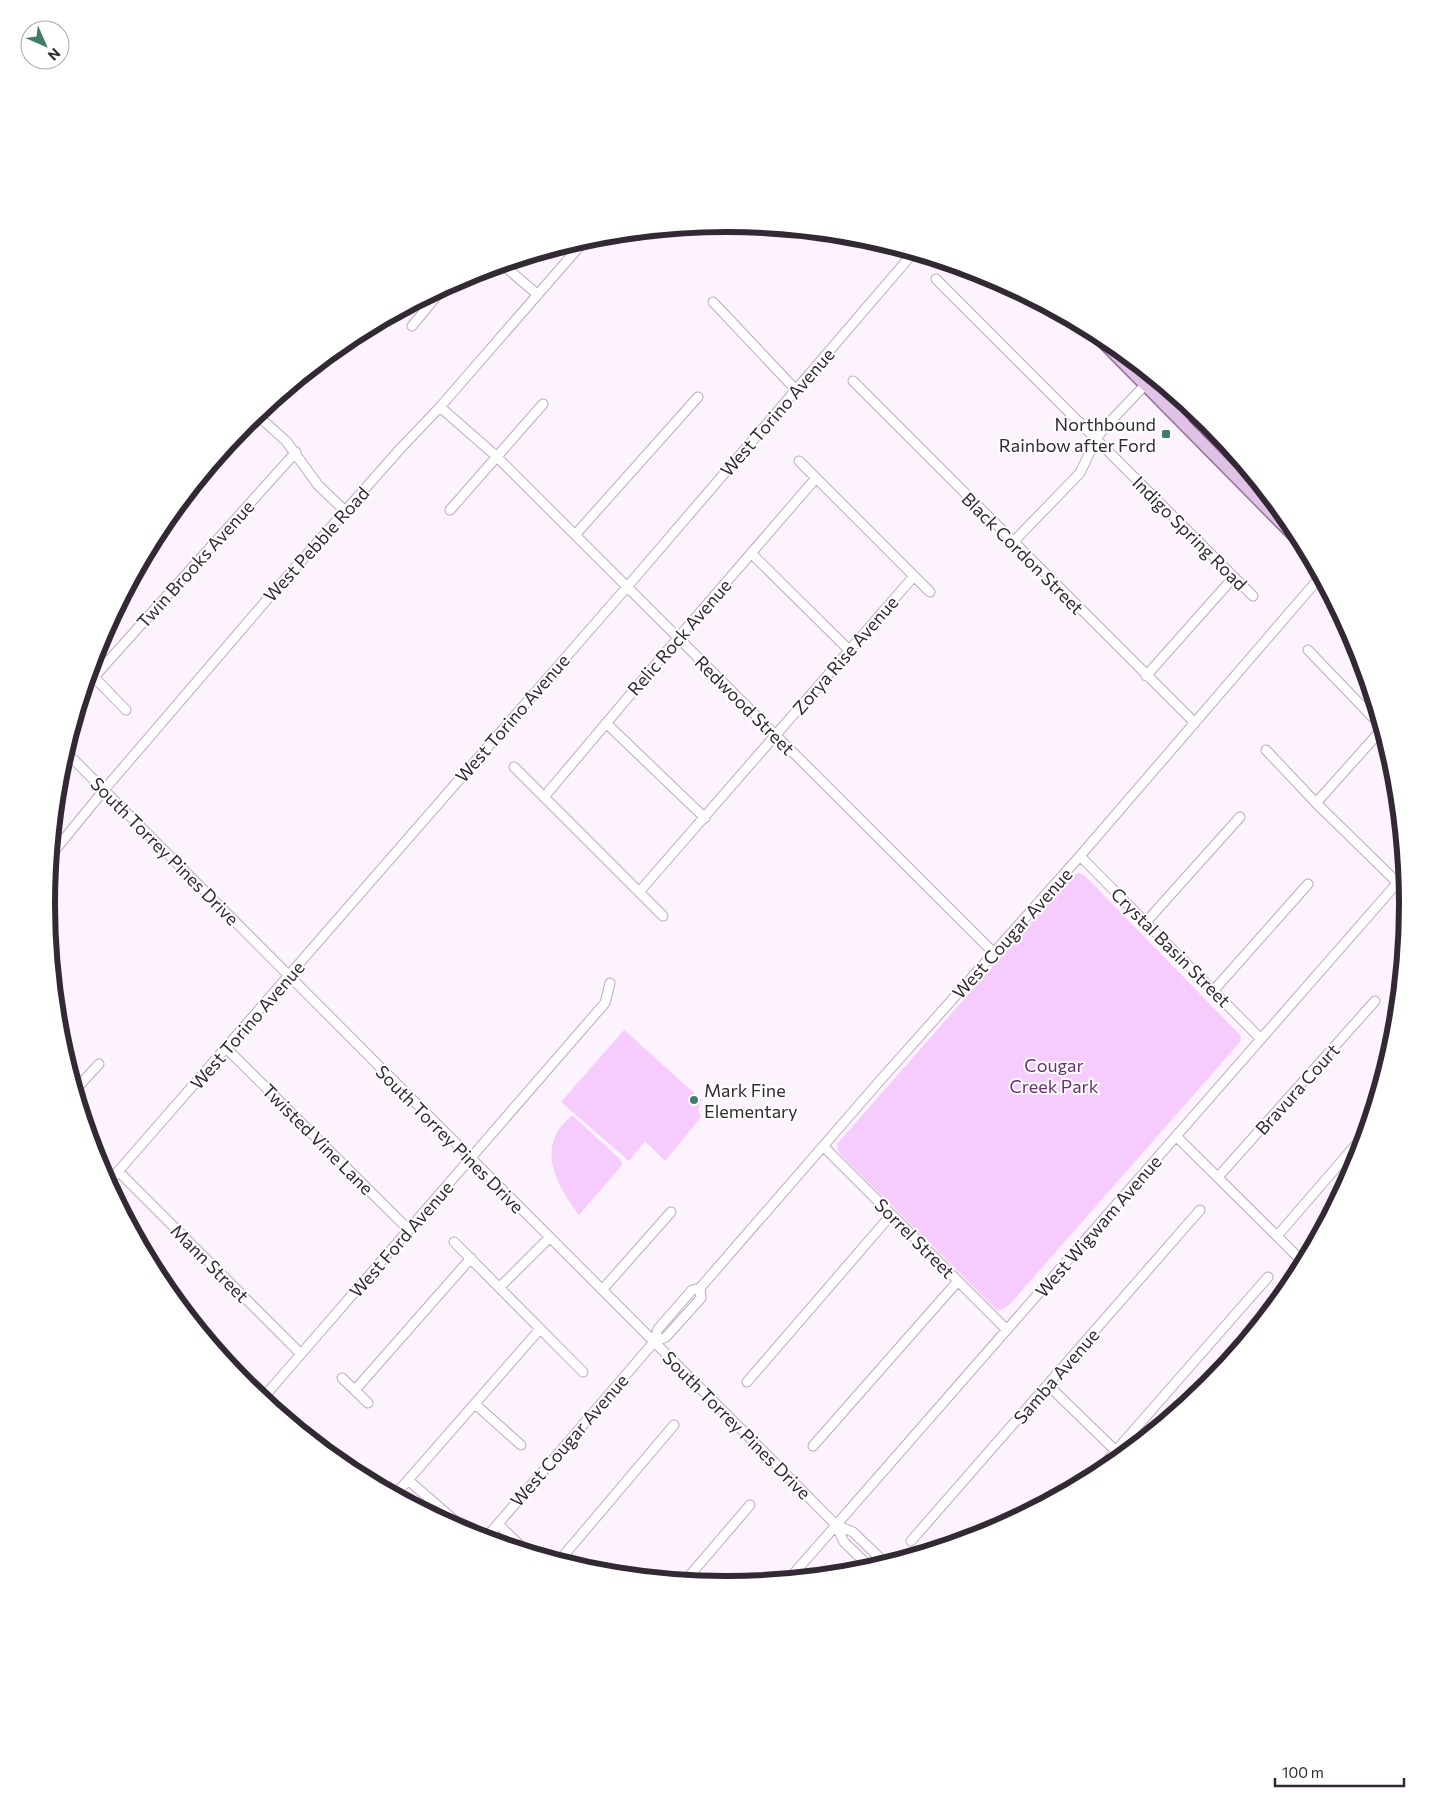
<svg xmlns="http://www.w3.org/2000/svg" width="1455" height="1808" font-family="Commissioner,sans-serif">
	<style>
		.green { fill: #f6cbfe }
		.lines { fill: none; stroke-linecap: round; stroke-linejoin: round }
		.minor-casing { stroke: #bfa8c3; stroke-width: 11 }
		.major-casing { stroke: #96729d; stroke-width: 14 }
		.minor { stroke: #fff; stroke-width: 9 }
		.major { stroke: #e0c2e6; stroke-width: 11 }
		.poi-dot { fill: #3f7d6a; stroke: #fff; stroke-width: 2 }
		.labels { text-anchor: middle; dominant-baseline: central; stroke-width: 4; stroke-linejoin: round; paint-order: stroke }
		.street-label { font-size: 18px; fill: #332934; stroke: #fff }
		.poi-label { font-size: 18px; fill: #332934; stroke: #fff; text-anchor: end }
		.park-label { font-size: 18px; fill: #6b2b76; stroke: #fff }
		.rim { fill: none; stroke: #332934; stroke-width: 6 }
	</style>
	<rect width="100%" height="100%" fill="#fdf3ff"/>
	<path class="green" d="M1079,873L1084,875L1241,1036L1240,1042L1010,1304L1003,1309L997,1310L842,1156L838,1150L837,1144L1073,875Z
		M624,1030L702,1100C698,1107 697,1110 701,1117L665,1161L645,1141L629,1161L561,1102Z
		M572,1115L621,1160L622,1165L579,1215C563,1194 541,1160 557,1133C560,1126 567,1121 572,1115Z"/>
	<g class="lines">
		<g class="minor-casing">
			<path id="minor" d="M502,264L537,294
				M936,279L1253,596
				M713,302L796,390
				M412,326L445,286
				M853,381L1195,723
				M440,407L496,456L994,953
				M256,414L286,441L318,485L345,511
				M799,461L930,592
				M450,510L543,404
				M575,535L698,397
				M1013,542L1080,473L1096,439L1105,427L1145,385
				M751,553L849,650
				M1308,650L1382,727
				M89,672L126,710
				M1146,676L1233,578
				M94,677L296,452
				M606,723L705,818
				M1266,750L1316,803L1408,893
				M65,751L760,1448L836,1525L844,1542L872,1569
				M514,767L663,916
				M544,797L678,638L816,478
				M1316,803L1383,728
				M51,855L104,790L271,595L400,449L440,407L586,239
				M1080,856L1261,1039
				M639,892L914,576
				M1146,922L1240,817
				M1400,972L1402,970
				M1214,990L1308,884
				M226,1048L409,1230
				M75,1090L99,1064
				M1176,1136L1304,1263
				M823,1146L1007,1330
				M118,1171L301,1354
				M1218,1177L1375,1001
				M108,1183L627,587L914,252
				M1277,1236L1366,1133
				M454,1242L583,1372
				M500,1287L549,1238
				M602,1290L671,1212
				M654,1342L666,1337L701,1298L700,1288
				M342,1378L368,1403
				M747,1382L891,1215
				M1048,1385L1122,1457
				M355,1390L471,1258
				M262,1399L605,1003L610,983
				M475,1404L521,1445
				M813,1446L958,1281
				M1092,1478L1268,1277
				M408,1480L454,1520
				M395,1495L540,1329
				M498,1524L526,1551
				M836,1525L853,1532L886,1564
				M485,1539L654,1342L658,1329L692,1290L700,1288L877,1084L1080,856L1321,576
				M911,1541L1200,1210
				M559,1561L674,1425
				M789,1579L1406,873
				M685,1581L750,1505"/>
		</g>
		<g class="major-casing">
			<path id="major" d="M1089,328L1305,547
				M1124,353L1144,372L1150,373
				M1161,391L1187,414L1205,420
				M1200,416L1218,433"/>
		</g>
		<use href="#minor" class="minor"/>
		<use href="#major" class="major"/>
	</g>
	<g class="poi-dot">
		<rect x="1161" y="429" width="10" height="10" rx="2.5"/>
		<circle cx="694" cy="1100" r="5"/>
	</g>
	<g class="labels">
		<g class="street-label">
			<text transform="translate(777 412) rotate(-49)">West Torino Avenue</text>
			<text transform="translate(1190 533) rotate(45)">Indigo Spring Road</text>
			<text transform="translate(316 544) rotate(-48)">West Pebble Road</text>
			<text transform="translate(1023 553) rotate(45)">Black Cordon Street</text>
			<text transform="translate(195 564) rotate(-48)">Twin Brooks Avenue</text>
			<text transform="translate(679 637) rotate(-49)">Relic Rock Avenue</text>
			<text transform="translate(845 655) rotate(-49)">Zorya Rise Avenue</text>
			<text transform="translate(745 705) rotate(45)">Redwood Street</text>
			<text transform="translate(512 718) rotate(-49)">West Torino Avenue</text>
			<text transform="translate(165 851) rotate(45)">South Torrey Pines Drive</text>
			<text transform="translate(1012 933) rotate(-48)">West Cougar Avenue</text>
			<text transform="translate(1171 947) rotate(45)">Crystal Basin Street</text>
			<text transform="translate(247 1025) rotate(-49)">West Torino Avenue</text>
			<text transform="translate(1297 1089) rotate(-48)">Bravura Court</text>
			<text transform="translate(318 1139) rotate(45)">Twisted Vine Lane</text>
			<text transform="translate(450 1139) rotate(45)">South Torrey Pines Drive</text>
			<text transform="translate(1098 1226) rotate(-49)">West Wigwam Avenue</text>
			<text transform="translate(915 1238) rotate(45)">Sorrel Street</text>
			<text transform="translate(401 1239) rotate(-49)">West Ford Avenue</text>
			<text transform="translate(210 1263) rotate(45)">Mann Street</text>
			<text transform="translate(1056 1376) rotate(-49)">Samba Avenue</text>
			<text transform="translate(737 1425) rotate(45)">South Torrey Pines Drive</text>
			<text transform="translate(569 1440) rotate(-49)">West Cougar Avenue</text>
		</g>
		<g class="poi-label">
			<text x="1156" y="424">Northbound<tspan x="1156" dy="21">Rainbow after Ford</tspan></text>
			<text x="704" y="1090" text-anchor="start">Mark Fine<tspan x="704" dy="21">Elementary</tspan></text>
		</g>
		<g class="park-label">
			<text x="1054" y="1065">Cougar<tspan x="1054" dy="21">Creek Park</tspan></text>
		</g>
	</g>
	<path d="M0 0H1455V1808H0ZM55 904a672 672 0 1 1 1344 0a672 672 0 1 1-1344 0Z" fill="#fff" fill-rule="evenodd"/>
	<path class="rim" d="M55 904a672 672 0 1 1 1344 0a672 672 0 1 1-1344 0Z"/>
	<g transform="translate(45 45) rotate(135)"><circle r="24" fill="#ffffff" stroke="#ada9ae"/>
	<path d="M0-4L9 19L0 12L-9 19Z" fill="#3f7d6a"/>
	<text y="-8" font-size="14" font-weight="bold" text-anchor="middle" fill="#332934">N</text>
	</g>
	<path d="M1275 1778v8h129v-8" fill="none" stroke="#332934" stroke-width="2.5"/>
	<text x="1282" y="1778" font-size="15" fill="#332934" stroke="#ffffff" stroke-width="4" paint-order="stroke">100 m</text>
</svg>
